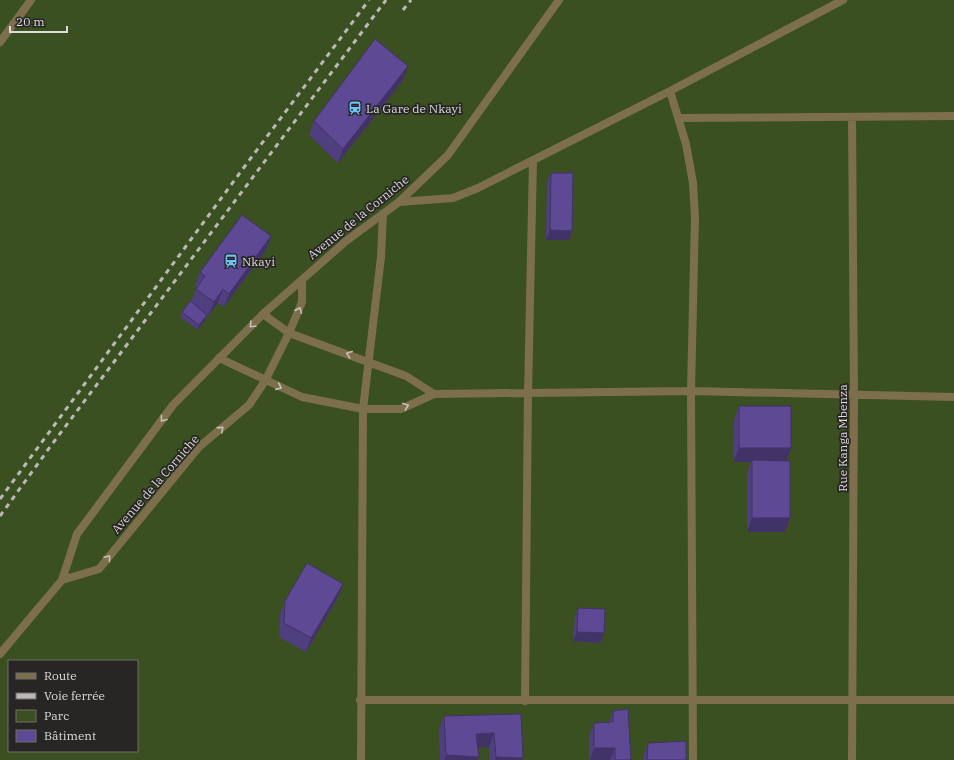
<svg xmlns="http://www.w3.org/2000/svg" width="954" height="760" font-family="'IBM Plex Serif',serif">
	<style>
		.green { fill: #3a5021; fill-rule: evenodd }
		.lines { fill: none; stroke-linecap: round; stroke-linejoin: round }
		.minor { stroke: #7d6f4c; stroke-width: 8 }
		.tertiary { stroke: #7d6f4c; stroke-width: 8 }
		.rail { stroke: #bab9b8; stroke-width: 3; stroke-dasharray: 5 5; stroke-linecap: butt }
		.wall { fill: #503f7f }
		.shaded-wall { fill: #413368 }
		.building { fill: #5d4994; stroke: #413368 }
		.oneway { stroke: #c5c1b7 }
		.labels { text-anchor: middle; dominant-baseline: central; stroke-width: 3.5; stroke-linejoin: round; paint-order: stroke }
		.poi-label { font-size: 12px; fill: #dddcdb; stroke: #272624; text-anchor: start }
		.street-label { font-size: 12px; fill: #dddcdb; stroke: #272624 }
	</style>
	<rect width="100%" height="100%" fill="#31302e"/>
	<path class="green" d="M0,0H954V760H0ZM9,661H137V751H9Z"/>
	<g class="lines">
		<path class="minor" d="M0,42L31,0
			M670,91L686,144L693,183L695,217L691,391L693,760
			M679,118L954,116
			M399,202L453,198L478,188L670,91L843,0
			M263,314L289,333L406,376L434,394
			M219,358L302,397L363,409H401L434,394L691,391L954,397
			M360,700H954
			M525,701L528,394L533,161
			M361,760L363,409L381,257L383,214
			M852,760L854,395L852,117"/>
		<path class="tertiary" d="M62,580L99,569L199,447L249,405L265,381L289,333L302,302V280
			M0,654L62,580L77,534L173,405L263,314L346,241L399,202L448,155L559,0"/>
		<path class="rail" d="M403,10L411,0
			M0,499L242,170L369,0
			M0,516L50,447L386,0"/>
	</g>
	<path class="wall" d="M403,80L338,163L309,135L314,121Z
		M551,173L569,240H546L547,182Z
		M266,250L224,307L218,303L208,316L207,315L205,320L198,330L180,317L182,312L191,302L197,287L195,286L200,272Z
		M739,406L791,448L786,461L785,532H747V474L751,462H733L734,420Z
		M338,597L306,652L279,637L280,615L285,601Z
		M578,608L604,633L600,643L573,641L575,617Z
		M613,711L631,760H589V737L594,723L609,722Z
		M521,714L522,760H490L489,747H478V760H440L439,730L444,716Z
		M648,743L686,760H643V757Z"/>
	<path class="shaded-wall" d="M408,66L403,80L338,163L343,149Z
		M550,230L572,231L569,240H546Z
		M271,236L266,250L224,307L229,294Z
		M223,289L218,303L208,316L214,302Z
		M207,315L205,320L198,330L199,325Z
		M739,448H791L786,462L752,460L751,462H733Z
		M752,518H790L785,532H747Z
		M343,584L338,597L306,652L311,638Z
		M577,632L604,633L600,643L573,641Z
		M494,733L489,747L471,748L476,734Z
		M594,748H615L610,760H590Z
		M446,755L479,757L478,760H444Z
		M496,757L523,758L522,760H495Z"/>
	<path class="building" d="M375,39L408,66L343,149L314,121Z
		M551,173H573L572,231L550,230Z
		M242,215L271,236L229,294L223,289L214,302L196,289L205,276L200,272Z
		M190,301L207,315L199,325L182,312Z
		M739,406H791V448H739Z
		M752,460L790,461V518H752Z
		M307,563L343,584L311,638L284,623L285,601Z
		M578,608L605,609L604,633L577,632Z
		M628,709L631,760H615V748H594V723L613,722V711Z
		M521,714L523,758L496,757L494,733L476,734L479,757L446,755L444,716Z
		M686,741V760H647L648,743Z"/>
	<defs><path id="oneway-chevron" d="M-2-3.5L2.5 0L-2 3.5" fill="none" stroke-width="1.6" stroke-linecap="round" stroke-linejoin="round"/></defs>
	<g class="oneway">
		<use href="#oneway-chevron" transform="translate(299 310) rotate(-67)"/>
		<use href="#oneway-chevron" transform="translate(252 325) rotate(135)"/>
		<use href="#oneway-chevron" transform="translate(349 354) rotate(-160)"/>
		<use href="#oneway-chevron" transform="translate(279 387) rotate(24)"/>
		<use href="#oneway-chevron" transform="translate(406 406) rotate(-20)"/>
		<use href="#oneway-chevron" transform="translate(163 419) rotate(127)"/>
		<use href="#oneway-chevron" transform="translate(221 429) rotate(-41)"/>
		<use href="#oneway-chevron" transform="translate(108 558) rotate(-50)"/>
	</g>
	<defs>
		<g id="station-bare" transform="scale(1.08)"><path d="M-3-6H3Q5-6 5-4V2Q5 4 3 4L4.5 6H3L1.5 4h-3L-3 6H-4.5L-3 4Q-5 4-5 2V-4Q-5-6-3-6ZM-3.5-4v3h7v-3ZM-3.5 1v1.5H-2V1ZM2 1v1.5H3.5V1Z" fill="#6ec2f3" stroke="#272624" stroke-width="2.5" paint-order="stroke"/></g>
	</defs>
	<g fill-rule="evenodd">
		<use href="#station-bare" x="355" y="108"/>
		<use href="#station-bare" x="231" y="261"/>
	</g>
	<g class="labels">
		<g class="poi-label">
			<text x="366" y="108">La Gare de Nkayi</text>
			<text x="242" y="261">Nkayi</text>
		</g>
		<g class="street-label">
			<text transform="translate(358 217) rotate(-39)">Avenue de la Corniche</text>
			<text transform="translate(842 438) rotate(-90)">Rue Kanga Mbenza</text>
			<text transform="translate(155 484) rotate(-49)">Avenue de la Corniche</text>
		</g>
	</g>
	<rect x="8" y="660" width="130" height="92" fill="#272624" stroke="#706f6d"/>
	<rect x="16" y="673" width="20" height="6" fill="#7d6f4c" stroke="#706f6d"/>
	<text x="44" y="680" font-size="12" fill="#dddcdb">Route</text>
	<rect x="16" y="693" width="20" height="6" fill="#bab9b8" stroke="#706f6d"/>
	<text x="44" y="700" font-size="12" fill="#dddcdb">Voie ferrée</text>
	<rect x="16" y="710" width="20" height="12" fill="#3a5021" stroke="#706f6d"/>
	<text x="44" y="720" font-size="12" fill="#dddcdb">Parc</text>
	<rect x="16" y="730" width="20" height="12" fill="#5d4994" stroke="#706f6d"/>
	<text x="44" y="740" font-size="12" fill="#dddcdb">Bâtiment</text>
	<path d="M10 26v6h57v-6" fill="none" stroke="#dddcdb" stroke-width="2"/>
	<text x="16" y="26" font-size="12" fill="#dddcdb" stroke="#272624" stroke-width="3" paint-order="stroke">20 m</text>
</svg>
